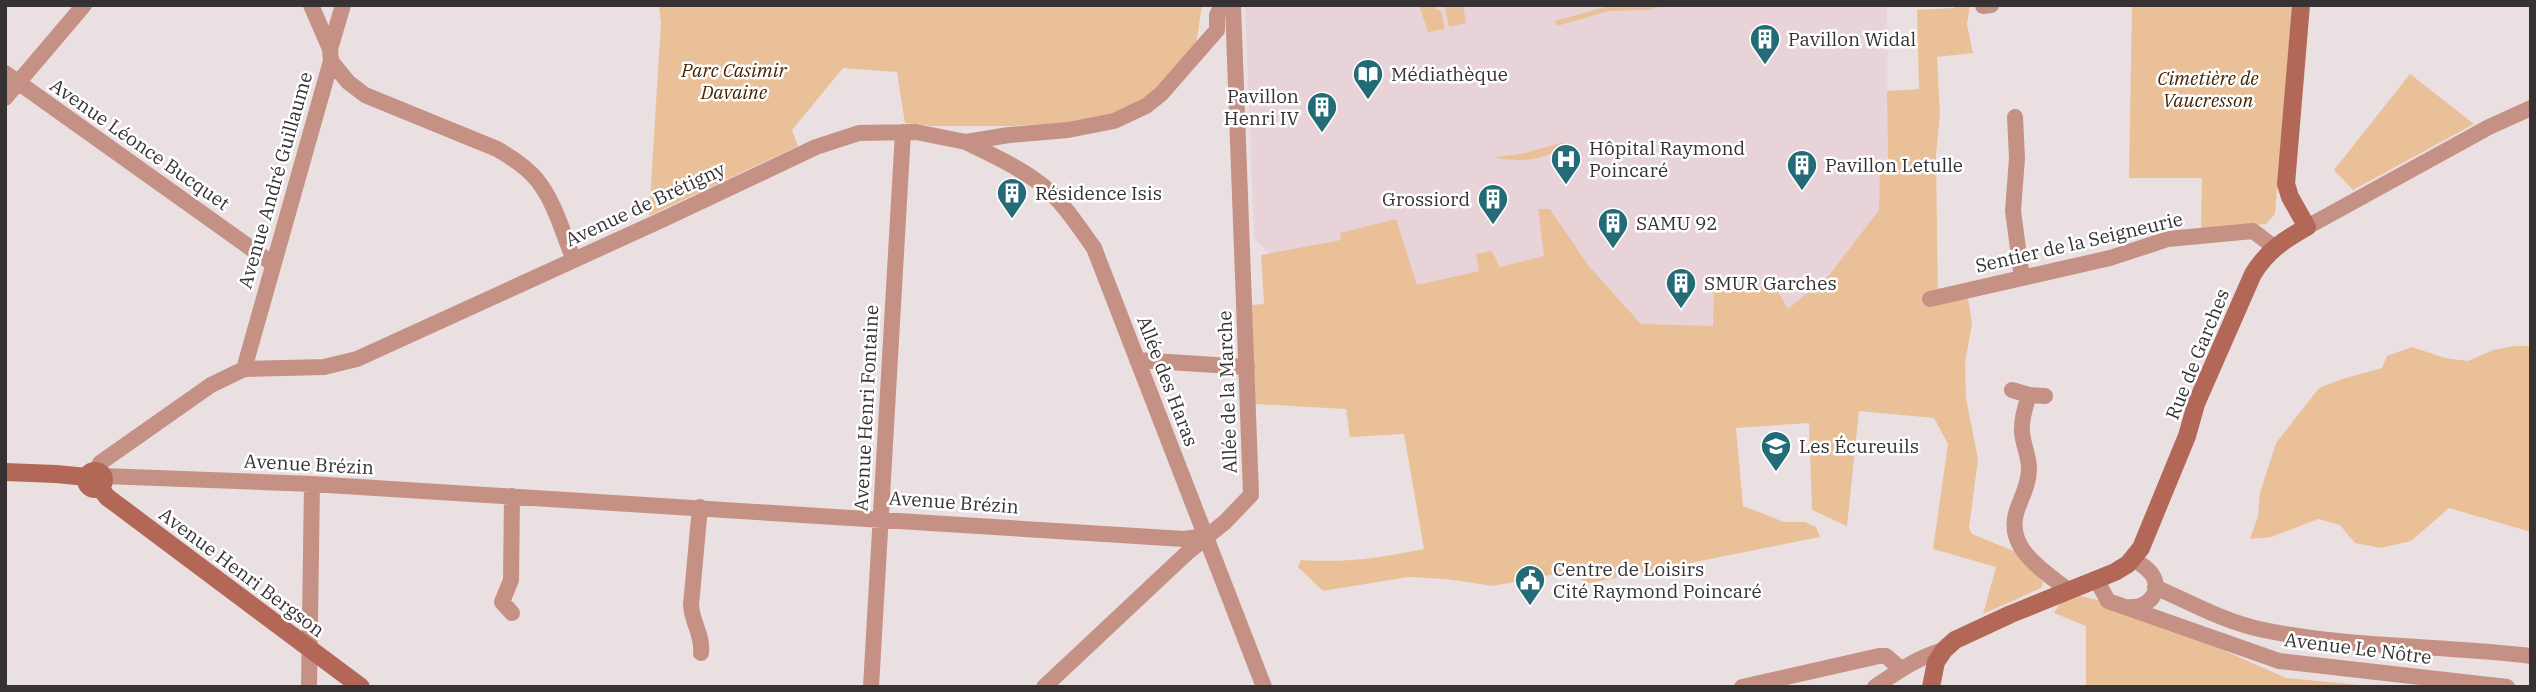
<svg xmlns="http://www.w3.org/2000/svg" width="2536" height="692" font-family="'IBM Plex Serif',serif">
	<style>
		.built { fill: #e8d4d8 }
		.green { fill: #eac099 }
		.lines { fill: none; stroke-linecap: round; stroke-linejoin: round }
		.street { stroke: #c69185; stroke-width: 16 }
		.secondary { stroke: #b36857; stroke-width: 18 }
		.labels { text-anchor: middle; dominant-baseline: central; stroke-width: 5; stroke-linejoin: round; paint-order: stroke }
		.poi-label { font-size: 19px; fill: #363233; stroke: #fff; text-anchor: start }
		.park-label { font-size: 19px; font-style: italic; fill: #452400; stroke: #fff }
		.street-label { font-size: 19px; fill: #363233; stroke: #fff }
	</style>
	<rect width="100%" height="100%" fill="#eae0e2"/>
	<path class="built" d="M1245,5H1887L1888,162H1880L1879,210L1829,275L1759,334L1635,330L1271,256L1254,238Z"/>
	<path class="green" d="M1202,5L1196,45L1159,91L1100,121L1013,126H932L905,123L897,72L843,68L792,130L798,146L649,216L661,23L659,6Z
		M1419,5H1434L1435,9L1441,11L1445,29L1428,32Z
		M1447,5H1463L1466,23L1449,27L1445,10Z
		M1612,5H1666L1648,10L1609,11L1557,26L1555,21Z
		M1955,5H1970L1967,24L1973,53L1937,57L1940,115L1936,155L1938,301L1968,297L1972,324L1965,363L1966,398L1978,459L1969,528L1972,534L2021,554L2043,582L2041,588L1983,614L1996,567L1933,549L1948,444L1934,418L1859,411L1847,526L1812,510L1809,423L1736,428L1743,506L1784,522H1805L1816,527L1820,537L1584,584L1576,570L1493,586L1446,579L1408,577L1323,591L1298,567L1301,560C1348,563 1378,558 1424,549L1404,434L1350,437L1346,409L1254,404L1252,305L1264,304L1261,255L1341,240L1340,233L1396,219L1417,285L1479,271L1476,254L1492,251L1500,267L1544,256L1538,209H1550L1588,265L1641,324L1713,326L1714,283L1776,288L1788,309L1829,275L1879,210L1880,161H1888L1887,91L1919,89L1917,10L1954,8Z
		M2132,5H2292L2275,214L2266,224L2201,230L2202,178H2129Z
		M2410,74L2474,124L2353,190L2334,170Z
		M1564,142C1548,163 1517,162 1494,157L1521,154Z
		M2515,346H2531V532L2449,508L2411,541L2381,548L2355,543L2340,525L2318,519L2271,537L2250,539L2258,516L2260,493L2276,443L2319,388L2339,380L2382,368L2387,356L2412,347L2445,358L2468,361L2493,350Z
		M2076,595L2124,606L2286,678L2383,687H2086V626L2054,613L2060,603Z"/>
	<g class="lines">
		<path class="street" d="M1983,6L1991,5
			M330,49L343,5
			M331,61L348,82L365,95L497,149C511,157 527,167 537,180C555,202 563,234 574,260
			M5,73L273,264
			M5,98L84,5
			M2015,117L2017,158L2013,211L2022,278
			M966,142C992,155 1019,167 1042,185C1063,202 1078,226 1094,248L1264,687
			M2307,227L2489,127L2531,108
			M1930,299L2110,258L2168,239L2253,231L2274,247
			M1137,360L1247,367
			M244,369L331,61L330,49L311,5
			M2012,390L2029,395L2045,396
			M2029,395C2025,407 2021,420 2022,432C2023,445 2029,456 2029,469C2029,484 2022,496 2017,510C2004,548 2043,570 2068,590
			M97,471L100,463L211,385L244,369L324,367L357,359L666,218L816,147L859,133L916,132L966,142L1009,135L1068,130L1114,121L1146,106L1161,94L1217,30V15L1222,5
			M104,476L312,484L1184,539L1205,536
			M512,496L511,580L502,602L512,613
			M700,507L691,605C692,623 703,635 701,653
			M2096,579L2108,601L2279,661L2507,687
			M2155,587C2189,602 2223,621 2259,629C2346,648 2442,645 2531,656
			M2130,607C2146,608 2161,595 2154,578C2150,569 2140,564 2133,558
			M309,687L312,484
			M871,687L903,132
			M1044,687L1188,552L1225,522L1251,495L1233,5
			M1742,687L1879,656H1886L1901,669
			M1875,687C1897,672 1918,657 1944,650"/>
		<path class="secondary" d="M86 480a9 9 0 1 1 18 0a9 9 0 1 1-18 0Z
			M5,472L56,474L87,477
			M100,488L107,497L361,687
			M1931,687L1936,662L1944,650L1955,640L2011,614L2115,572L2128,564L2141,548L2187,436L2196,404L2253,274C2267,251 2284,240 2307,227L2290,197L2286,184L2301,5"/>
	</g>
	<defs>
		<g id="building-pin" transform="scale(1.575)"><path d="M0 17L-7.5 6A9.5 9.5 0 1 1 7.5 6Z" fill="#236b77" stroke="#fff"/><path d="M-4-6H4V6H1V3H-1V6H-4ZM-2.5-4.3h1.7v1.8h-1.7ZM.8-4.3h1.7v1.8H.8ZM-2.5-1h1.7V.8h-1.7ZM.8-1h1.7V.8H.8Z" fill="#fff"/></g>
		<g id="library-pin" transform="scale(1.575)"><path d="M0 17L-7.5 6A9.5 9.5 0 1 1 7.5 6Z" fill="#236b77" stroke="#fff"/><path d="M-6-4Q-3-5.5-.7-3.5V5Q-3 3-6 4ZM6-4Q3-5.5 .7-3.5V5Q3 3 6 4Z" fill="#fff"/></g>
		<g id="hospital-pin" transform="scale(1.575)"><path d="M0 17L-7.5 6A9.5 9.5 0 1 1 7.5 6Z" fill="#236b77" stroke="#fff"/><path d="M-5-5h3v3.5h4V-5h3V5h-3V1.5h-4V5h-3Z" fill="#fff"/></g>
		<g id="school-pin" transform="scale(1.575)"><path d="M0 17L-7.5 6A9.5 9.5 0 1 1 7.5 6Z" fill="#236b77" stroke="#fff"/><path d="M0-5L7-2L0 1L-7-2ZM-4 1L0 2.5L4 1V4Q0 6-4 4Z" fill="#fff"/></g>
		<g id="civic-pin" transform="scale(1.575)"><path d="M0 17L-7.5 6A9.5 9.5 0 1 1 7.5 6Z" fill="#236b77" stroke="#fff"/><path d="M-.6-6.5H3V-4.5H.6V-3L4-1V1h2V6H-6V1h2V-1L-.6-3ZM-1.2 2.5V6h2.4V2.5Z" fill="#fff"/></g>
	</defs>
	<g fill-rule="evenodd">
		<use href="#building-pin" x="1765" y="39"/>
		<use href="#library-pin" x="1368" y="74"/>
		<use href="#building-pin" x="1322" y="107"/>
		<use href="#hospital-pin" x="1566" y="159"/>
		<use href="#building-pin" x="1802" y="165"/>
		<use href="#building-pin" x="1012" y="193"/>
		<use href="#building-pin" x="1493" y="199"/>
		<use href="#building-pin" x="1613" y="223"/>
		<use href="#building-pin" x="1681" y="283"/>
		<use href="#school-pin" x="1776" y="446"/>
		<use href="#civic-pin" x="1530" y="580"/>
	</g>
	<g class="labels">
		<g class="poi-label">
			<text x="1788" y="39">Pavillon Widal</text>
			<text x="1391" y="74">Médiathèque</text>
			<text x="1299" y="96" text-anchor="end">Pavillon<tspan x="1299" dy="22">Henri IV</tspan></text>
			<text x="1589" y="148">Hôpital Raymond<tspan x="1589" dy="22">Poincaré</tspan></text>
			<text x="1825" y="165">Pavillon Letulle</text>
			<text x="1035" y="193">Résidence Isis</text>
			<text x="1470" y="199" text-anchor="end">Grossiord</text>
			<text x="1636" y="223">SAMU 92</text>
			<text x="1704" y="283">SMUR Garches</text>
			<text x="1799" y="446">Les Écureuils</text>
			<text x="1553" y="569">Centre de Loisirs<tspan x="1553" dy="22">Cité Raymond Poincaré</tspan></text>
		</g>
		<g class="park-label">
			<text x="734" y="70">Parc Casimir<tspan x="734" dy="22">Davaine</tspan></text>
			<text x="2208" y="78">Cimetière de<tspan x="2208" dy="22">Vaucresson</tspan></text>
		</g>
		<g class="street-label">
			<text transform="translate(140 144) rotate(35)">Avenue Léonce Bucquet</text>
			<text transform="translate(275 180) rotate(-74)">Avenue André Guillaume</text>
			<text transform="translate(645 204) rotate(-25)">Avenue de Brétigny</text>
			<text transform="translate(2079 242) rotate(-13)">Sentier de la Seigneurie</text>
			<text transform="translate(2197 354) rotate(-68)">Rue de Garches</text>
			<text transform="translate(1168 381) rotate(69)">Allée des Haras</text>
			<text transform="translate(1227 392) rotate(-92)">Allée de la Marche</text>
			<text transform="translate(866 408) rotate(-87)">Avenue Henri Fontaine</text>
			<text transform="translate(309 464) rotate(3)">Avenue Brézin</text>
			<text transform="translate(954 502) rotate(4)">Avenue Brézin</text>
			<text transform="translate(242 572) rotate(37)">Avenue Henri Bergson</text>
			<text transform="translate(2358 648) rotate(7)">Avenue Le Nôtre</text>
		</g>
	</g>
	<rect width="2536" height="692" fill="none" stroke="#363233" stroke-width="14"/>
</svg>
